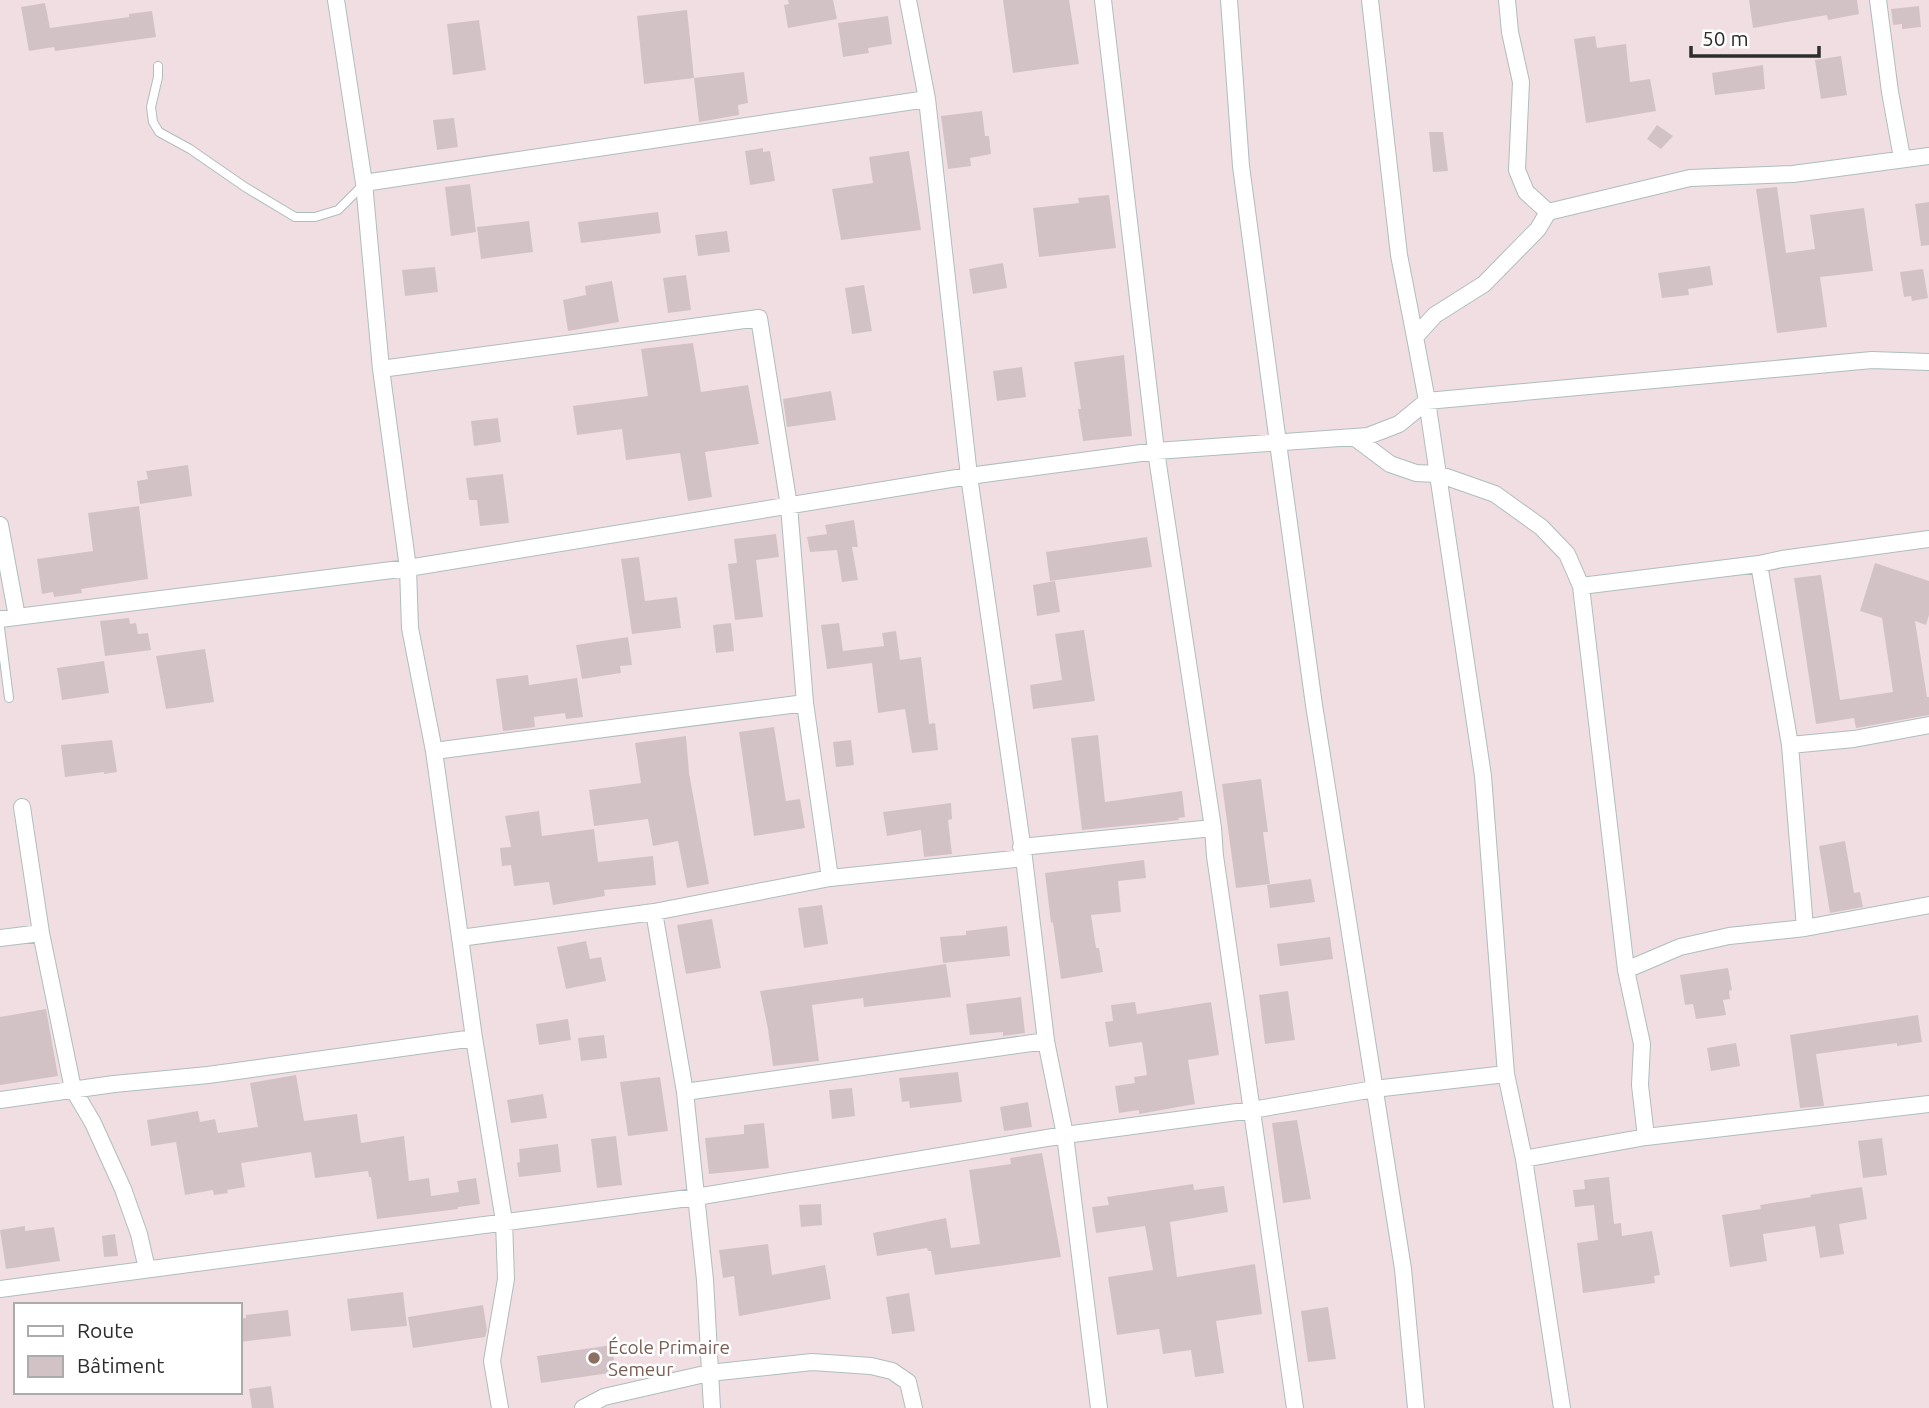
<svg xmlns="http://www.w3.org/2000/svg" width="1929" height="1408" font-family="Ubuntu,sans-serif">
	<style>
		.building { fill: #d2c2c6 }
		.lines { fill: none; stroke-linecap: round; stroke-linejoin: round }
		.service-casing { stroke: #aebebd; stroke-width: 10 }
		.minor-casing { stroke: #aebebd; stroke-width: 18 }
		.service { stroke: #fff; stroke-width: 8 }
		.minor { stroke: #fff; stroke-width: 16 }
		.education-dot { fill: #8d6e63; stroke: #fff; stroke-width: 2.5 }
		.labels { text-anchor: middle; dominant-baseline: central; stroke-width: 5; stroke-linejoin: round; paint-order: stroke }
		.education-label { font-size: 19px; fill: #785e54; stroke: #fff; text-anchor: start }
	</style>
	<rect width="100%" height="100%" fill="#f0dee3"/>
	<path class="building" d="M788,0H833L837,19L788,28L784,5L789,4Z
		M1003,0H1069L1079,64L1013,73Z
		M1749,0H1857L1859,14L1828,20L1827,15L1753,28Z
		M45,3L50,28L129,17V14L152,11L156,37L55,51L54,47L29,51L21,7Z
		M1919,6L1921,27L1902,29V24L1893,25L1891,9Z
		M687,10L694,78L644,84L637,16Z
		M888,16L892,44L868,48L869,53L843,57L838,23Z
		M479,20L486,70L453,75L447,24Z
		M1595,36L1597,48L1626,44L1630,82L1650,79L1656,111L1586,123L1574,39Z
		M1841,56L1847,95L1821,99L1815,60Z
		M1763,65L1765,89L1715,95L1712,73Z
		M744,72L748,103L738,105L739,115L699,122L694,78Z
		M982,111L985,136H989L991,154L970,158L971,166L948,169L941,116Z
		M454,118L458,147L437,150L433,120Z
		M1657,125L1673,136L1661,149L1647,139Z
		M1429,132H1443L1448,171L1433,172Z
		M763,148V152L770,151L775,181L750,185L745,151Z
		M909,151L921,230L841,240L832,189L873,183L869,157Z
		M470,184L476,232L451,236L445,187Z
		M1777,187L1786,253L1815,249L1810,215L1864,208L1873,271L1820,277L1827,327L1777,333L1756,189Z
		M1109,195L1116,248L1039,257L1033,208L1079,203L1078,198Z
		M1929,202V245L1921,246L1915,204Z
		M658,212L661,233L581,243L578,222Z
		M529,221L533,252L481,259L477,227Z
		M727,231L730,252L698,256L695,235Z
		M1003,263L1007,288L973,294L969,269Z
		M1710,266L1713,285L1688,289L1689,295L1662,298L1658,273Z
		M435,267L438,292L405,296L402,270Z
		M1923,269L1928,298L1912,301L1911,296L1904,297L1900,272Z
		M686,275L691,310L668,313L663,278Z
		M612,281L619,322L568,331L563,300L586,295L585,286Z
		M864,285L872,331L852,334L845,288Z
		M693,343L701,392L748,385L759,444L705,452L712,497L688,501L680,453L626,460L622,429L577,435L573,406L648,396L641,349Z
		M1124,355L1132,436L1083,441L1078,409H1081L1074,362Z
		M1022,367L1026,397L997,401L993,371Z
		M831,391L836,420L787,427L783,399Z
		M498,418L501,442L474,446L471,421Z
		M188,465L192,496L140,504L137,481L148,479L146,471Z
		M503,474L509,523L480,526L477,500H469L466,478Z
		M139,506L148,579L81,589L82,593L54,597L53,592L42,594L37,559L93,551L88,513Z
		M854,520L858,547H852L858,580L842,582L837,550L810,552L807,537L827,534L825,525Z
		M776,534L779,557L756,560L763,617L735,620L728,564L737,563L734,539Z
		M1147,537L1152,567L1050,581L1046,552Z
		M639,557L645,601L677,597L681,628L632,634L621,559Z
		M1875,563L1929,581V615L1926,625L1915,621L1927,697H1929V715L1856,728L1854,718L1816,724L1794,578L1821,575L1840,700L1893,692L1882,618L1860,611Z
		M1055,581L1060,612L1037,616L1033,585Z
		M129,618L130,624L136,623L138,634L148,633L151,650L105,656L100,621Z
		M731,623L734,651L716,653L713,625Z
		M839,623L843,651L884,646L882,633L896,631L900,660L921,657L929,724L935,723L938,750L912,753L905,709L878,713L872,663L827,669L821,625Z
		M1084,630L1095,701L1033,709L1030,685L1062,680L1055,634Z
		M628,637L632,665L620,666L621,673L582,679L576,645Z
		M205,649L214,702L166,709L156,656Z
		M104,661L109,693L62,700L57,668Z
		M528,675L529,685L577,678L583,717L566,719L565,713L534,717L535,727L503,731L496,679Z
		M774,727L786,801L800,799L805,828L754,836L739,732Z
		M1098,735L1105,802L1182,791L1185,817L1178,818L1179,820L1153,823L1082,830L1071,738Z
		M686,736L689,773L709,884L687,888L678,841L653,846L648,819L594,826L589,790L641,783L635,743Z
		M112,740L117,772L104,774V772L65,777L61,745Z
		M851,740L854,765L836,767L833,742Z
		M1261,779L1268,832H1263L1270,884L1236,888L1222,784Z
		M951,803L952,819L948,820L952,854L924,857L921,830L887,836L883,812Z
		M539,811L542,836L594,829L598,862L653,856L656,885L604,890L605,896L553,905L549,882L514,886L511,865L502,866L500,848L511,847L505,816Z
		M1845,841L1854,893L1860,892L1863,907L1830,913L1819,846Z
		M1144,860L1146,878L1118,881L1121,912L1091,915L1096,948H1099L1103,972L1061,979L1053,922L1051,923L1045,873Z
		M1311,879L1315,902L1270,908L1267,885Z
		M822,905L828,944L804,948L798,908Z
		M712,919L721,968L686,974L677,925Z
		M1007,926L1010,956L943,963L940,937L966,935V931Z
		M1330,937L1333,959L1280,966L1277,944Z
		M586,941L590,959L601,957L606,981L566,989L557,947Z
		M946,964L951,997L864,1007L863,998L812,1005L819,1061L773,1066L768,1029L760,991Z
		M1728,968L1732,990L1729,991L1730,999L1723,1000L1726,1015L1696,1019L1693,1004L1685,1005L1680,975Z
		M1288,991L1295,1040L1265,1044L1259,995Z
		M1021,997L1025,1033L1003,1036V1032L970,1035L966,1004Z
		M1135,1002L1137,1014L1211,1002L1219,1055L1188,1060L1195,1104L1139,1114V1110L1119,1113L1115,1086L1135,1083L1134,1077L1147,1075L1142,1042L1109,1047L1105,1022L1113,1021L1111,1005Z
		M46,1009L58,1076L0,1085V1017Z
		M1918,1015L1922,1042L1897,1046V1043L1816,1054L1824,1106L1800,1108L1790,1035Z
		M568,1019L571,1040L539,1045L536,1024Z
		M604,1035L607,1058L581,1061L578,1038Z
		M1736,1043L1740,1066L1711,1071L1707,1048Z
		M958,1072L962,1102L910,1108L909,1101L902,1102L899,1078Z
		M296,1075L304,1121L357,1114L361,1143L404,1136L409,1181L429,1178L431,1196L459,1192L457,1181L476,1178L480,1204L458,1207V1209L377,1219L371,1177H369L368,1171L315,1178L311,1152L241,1163L245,1187L227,1190L228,1193L214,1195L213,1190L185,1195L176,1142L151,1146L147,1120L198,1111L200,1122L215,1119L218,1133L258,1127L250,1083Z
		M660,1077L668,1131L628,1136L620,1082Z
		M852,1088L855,1116L832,1119L829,1090Z
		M543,1094L547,1118L511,1123L507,1100Z
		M1028,1102L1032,1127L1004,1131L1000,1107Z
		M1297,1120L1311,1199L1283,1203L1272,1123Z
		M764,1123L769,1168L709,1174L705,1138L744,1134V1125Z
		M616,1136L622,1185L597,1188L591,1139Z
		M1882,1138L1887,1175L1863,1178L1858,1141Z
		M558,1144L561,1172L519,1177L517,1163L520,1162L519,1149Z
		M1042,1153L1061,1257L935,1275L931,1251H928L927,1248L877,1256L873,1233L946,1218L951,1248L980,1244L969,1170L1011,1164L1010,1158Z
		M1609,1177L1614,1224L1621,1223L1622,1236L1652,1231L1660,1275L1654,1276L1655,1283L1583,1293L1577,1243L1598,1240L1594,1205L1575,1207L1573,1190L1585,1189L1584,1180Z
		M1193,1184L1194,1190L1224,1186L1228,1212L1170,1222L1177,1277L1255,1264L1262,1314L1216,1321L1224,1373L1195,1377L1191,1350L1163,1354L1159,1329L1117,1335L1108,1277L1153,1270L1145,1226L1096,1233L1092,1207L1109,1205L1107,1197Z
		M1862,1187L1867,1219L1839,1224L1844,1254L1820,1258L1815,1226L1763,1234L1767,1261L1730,1267L1722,1215L1761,1209L1760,1205L1811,1197L1810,1195Z
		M821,1204L822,1225L801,1227L799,1205Z
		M25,1226V1231L54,1227L60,1261L6,1269L0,1230Z
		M115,1234L118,1256L104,1257L102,1236Z
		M768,1244L772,1275L825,1265L831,1299L739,1316L734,1276L723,1278L719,1250Z
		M403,1292L407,1326L351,1331L347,1299Z
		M909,1293L915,1331L892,1334L886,1297Z
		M483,1305L487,1330L485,1337L413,1348L408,1317Z
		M1328,1307L1336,1359L1308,1362L1301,1311Z
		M288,1310L291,1336L240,1342V1319L246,1318V1315Z
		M612,1345L616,1372L541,1383L537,1356Z
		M271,1386L274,1408H252L249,1389Z"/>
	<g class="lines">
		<g class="service-casing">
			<path id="service" d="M158,66V77L151,107L153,122L159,132L190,149L245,187L295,217H315L338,210L362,186
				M0,628L9,698"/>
		</g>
		<g class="minor-casing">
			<path id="minor" d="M336,0L364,183L381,369L408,568L410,628L434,751L474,1038L504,1221L506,1279L492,1361L500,1408
				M908,0L927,99L969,476L1024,858L1046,1041L1065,1135L1099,1408
				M1103,0L1156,451L1213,828L1215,856L1295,1408
				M1229,0L1241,166L1278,443L1314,705L1403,1269L1416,1408
				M1370,0L1399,255L1415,337
				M1507,0L1510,32L1521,82L1517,170L1526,192L1548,212
				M1878,0L1890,92L1902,158
				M364,183L927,99
				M381,369L759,318L789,506L805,703L830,878
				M1354,437L1390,464L1416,473L1438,474L1495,494L1541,527L1567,554L1581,586L1626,970
				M0,525L17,617
				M1759,564L1790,745L1854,739L1929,725
				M1581,586L1759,564L1782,559L1929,539
				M0,619L408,568L969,476L1156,451L1368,436L1399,424L1427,401L1872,360L1929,362
				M1790,745L1805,928
				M434,751L805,703
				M22,807L41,933L73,1089L93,1123L123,1189L139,1234L147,1269
				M1021,847L1213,828
				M654,912L685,1092L705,1280L712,1408
				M0,938L41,933
				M460,938L654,912L830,878L1024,858
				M685,1092L1046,1041
				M0,1100L114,1084L208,1075L474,1038
				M1646,1137L1640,1085L1642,1044L1626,970L1680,947L1729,936L1805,928L1929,905
				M1524,1159L1646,1137L1929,1104
				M0,1289L696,1197L1065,1135L1252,1110L1374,1089L1506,1074
				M583,1408L604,1397L709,1373L812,1362L871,1366L892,1371L908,1382L914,1408
				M1562,1408L1524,1159L1506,1074L1483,776L1427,401L1415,337L1435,315L1484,284L1538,229L1548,212L1690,178L1793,174L1929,156"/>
		</g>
		<use href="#service" class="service"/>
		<use href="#minor" class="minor"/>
	</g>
	<circle class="education-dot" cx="594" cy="1358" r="7"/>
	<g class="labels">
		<g class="education-label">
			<text x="608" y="1347">École Primaire<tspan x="608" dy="22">Semeur</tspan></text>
		</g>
	</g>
	<rect x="14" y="1303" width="228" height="91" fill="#ffffff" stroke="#ababab" stroke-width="2"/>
	<rect x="28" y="1326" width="35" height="10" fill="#ffffff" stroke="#ababab" stroke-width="2"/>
	<text x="77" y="1338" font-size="21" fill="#2d2d2d">Route</text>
	<rect x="28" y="1356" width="35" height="21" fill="#d2c2c6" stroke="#ababab" stroke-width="2"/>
	<text x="77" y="1373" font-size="21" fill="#2d2d2d">Bâtiment</text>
	<path d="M1691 46v10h128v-10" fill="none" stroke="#2d2d2d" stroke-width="3.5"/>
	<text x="1702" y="46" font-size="21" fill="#2d2d2d" stroke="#ffffff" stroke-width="5" paint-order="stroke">50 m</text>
</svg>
